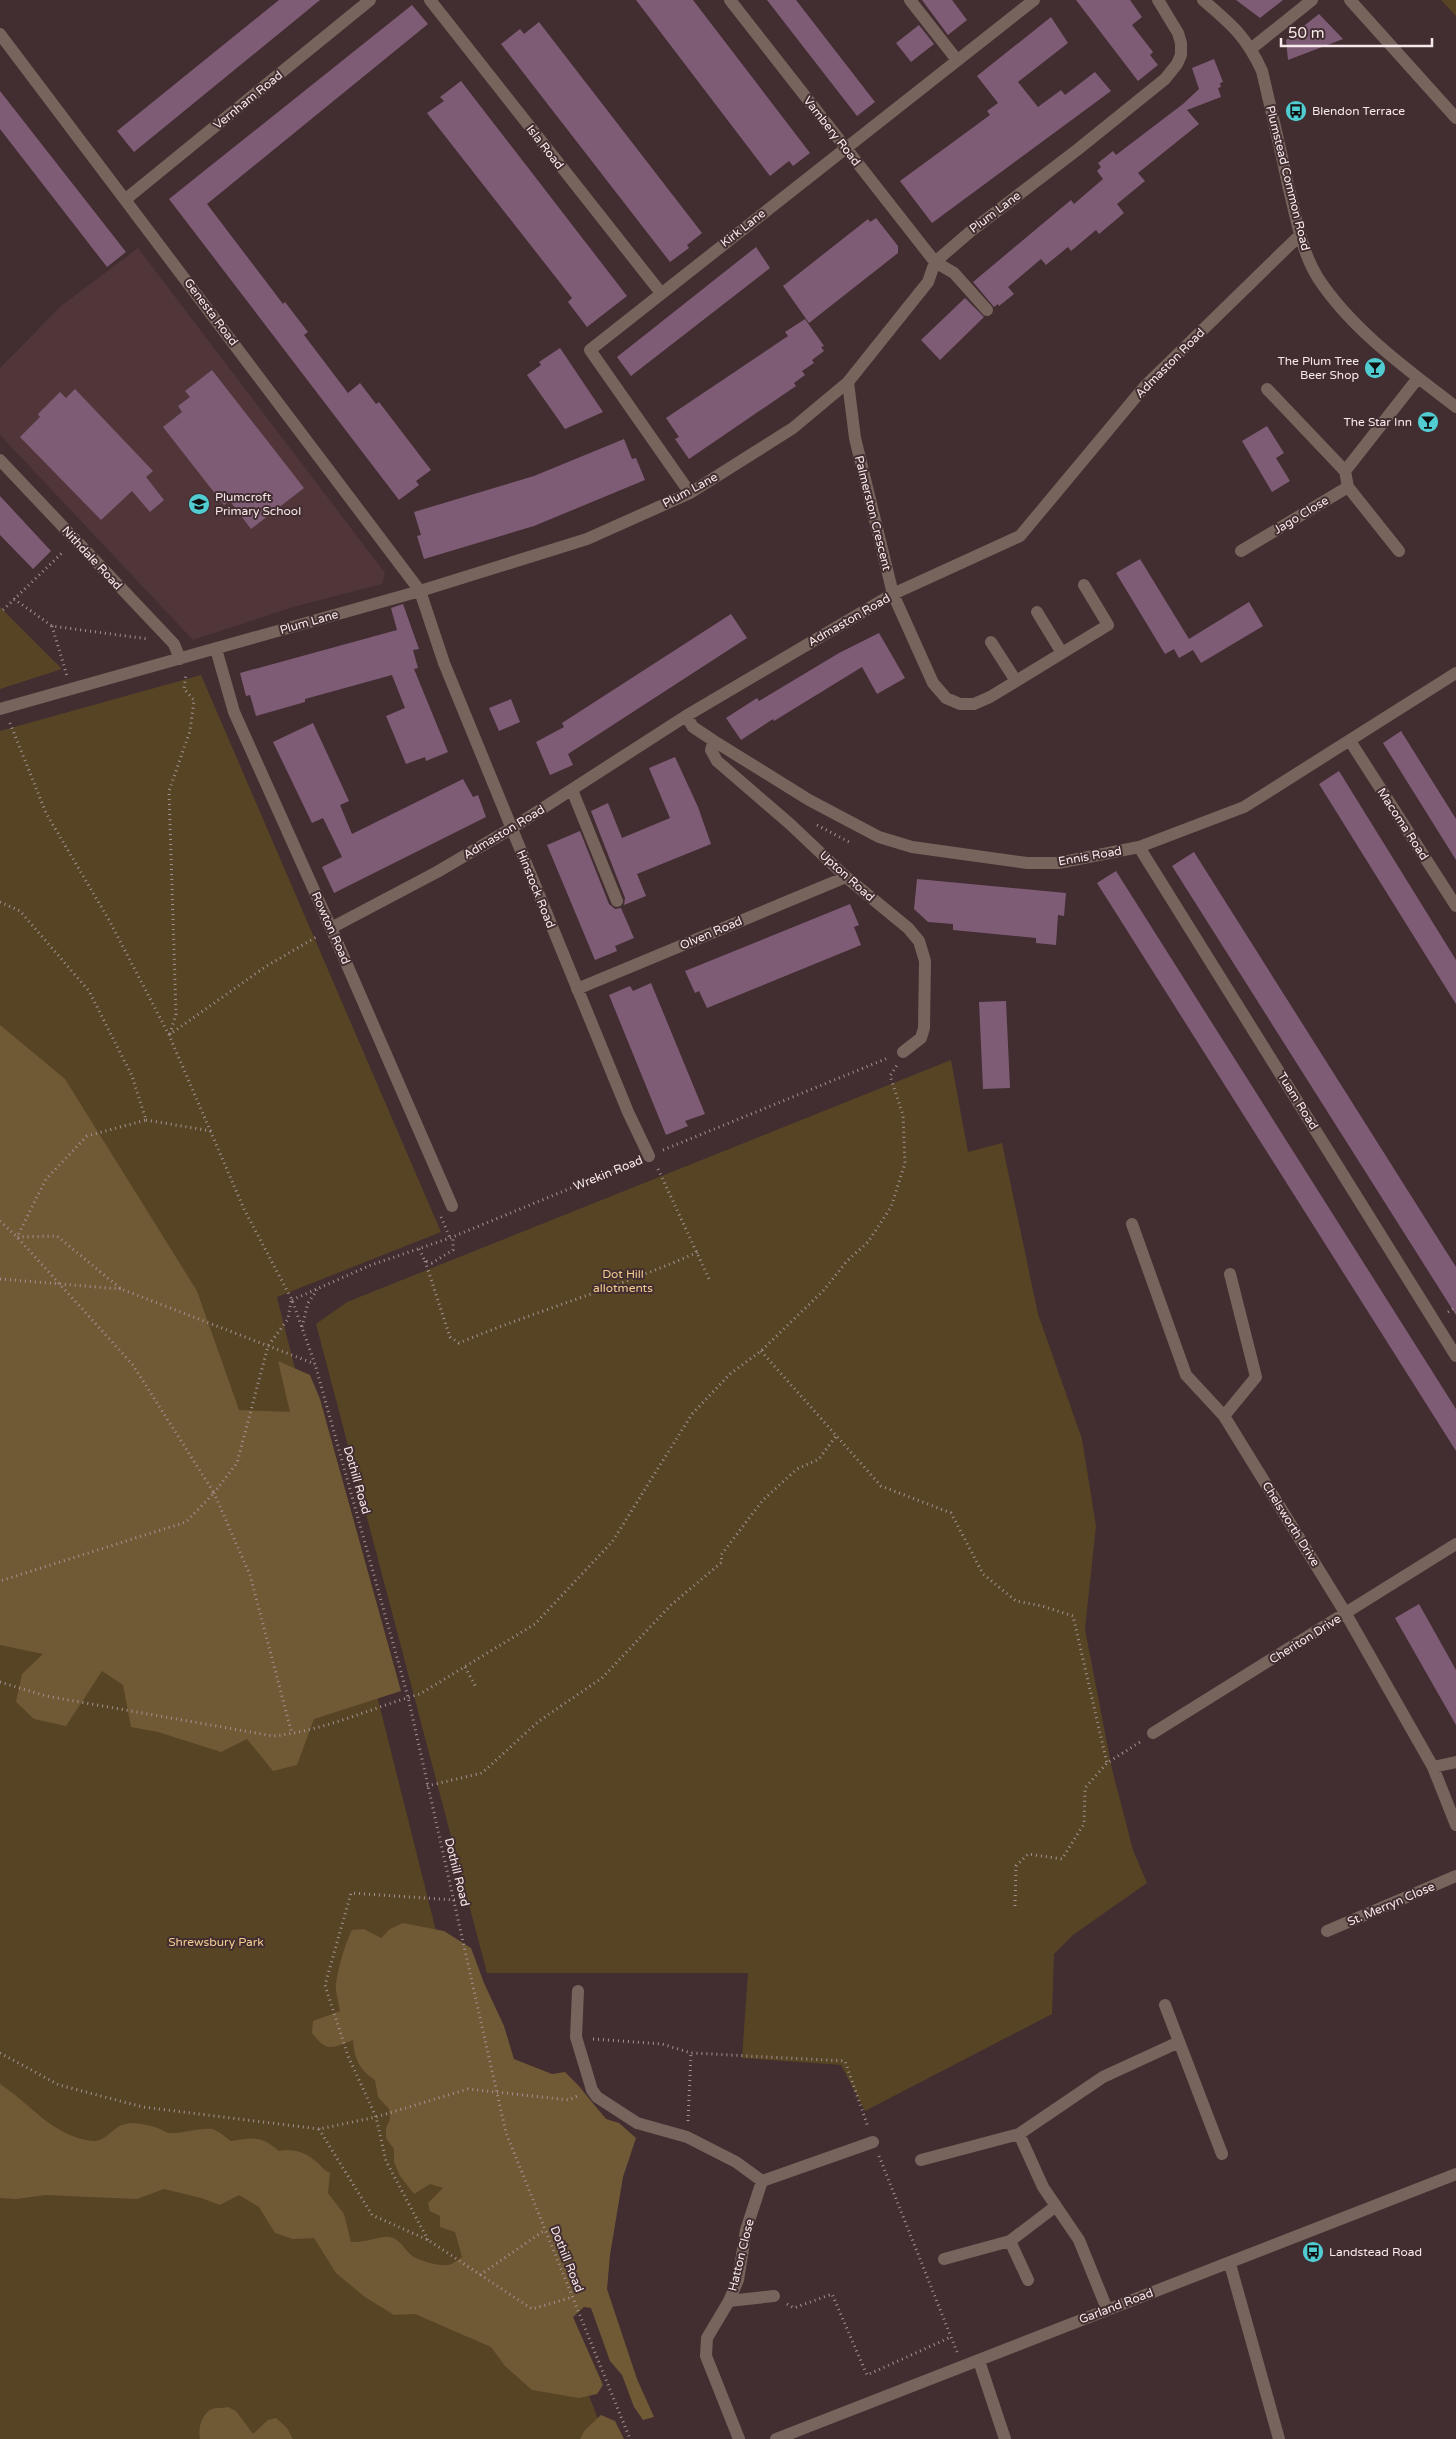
<svg xmlns="http://www.w3.org/2000/svg" width="1456" height="2439" font-family="'Varela Round',sans-serif">
	<style>
		.built { fill: #503639 }
		.green { fill: #574424 }
		.forest { fill: #705935 }
		.building { fill: #7f5c76 }
		.lines { fill: none; stroke-linecap: round; stroke-linejoin: round }
		.path { stroke: #a39294; stroke-width: 3; stroke-dasharray: 1 4; stroke-linecap: butt }
		.minor { stroke: #77645c; stroke-width: 12 }
		.labels { text-anchor: middle; dominant-baseline: central; stroke-width: 4; stroke-linejoin: round; paint-order: stroke }
		.street-label { font-size: 12px; fill: #f7e9eb; stroke: #422d30 }
		.poi-label { font-size: 12px; fill: #f7e9eb; stroke: #422d30; text-anchor: start }
		.park-label { font-size: 12px; fill: #f3cc8f; stroke: #422d30 }
	</style>
	<rect width="100%" height="100%" fill="#422d30"/>
	<path class="built" d="M138,248L385,573L382,584L293,607L193,640L0,435V368L61,306Z"/>
	<path class="green" d="M1441,0H1456V16Z
		M0,607L62,669L0,689Z
		M201,675L441,1232L277,1297L489,2142L606,2439H0V731Z
		M951,1060L968,1152L1002,1143L1038,1314L1082,1439L1096,1526L1085,1629L1112,1769L1133,1850L1147,1883L1073,1935L1054,1954L1052,2014L865,2111L841,2065L742,2058L748,1973H487L316,1324L347,1302Z"/>
	<path class="forest" d="M0,1025L65,1079L197,1291L239,1410L290,1412L278,1361L310,1375L320,1399L401,1691L314,1719L297,1765L273,1771L247,1739L221,1752L158,1732L131,1727L123,1685L102,1671L66,1726L34,1719L16,1702L22,1674L43,1654L0,1645Z
		M403,1923L444,1931L471,1948L484,1983L504,2026L514,2059L552,2074L565,2072L578,2085L606,2119L619,2123L636,2138L623,2177L610,2255L607,2289L637,2379L654,2417L643,2420L634,2407L622,2375L610,2361L591,2308L584,2307L573,2317L603,2385L597,2394L579,2398L532,2390L505,2366L491,2347L415,2314L394,2315L365,2297L336,2273L314,2238L293,2239L275,2233L259,2207L239,2195L220,2205L201,2198L164,2189L137,2199L46,2195L16,2199L0,2198V2084C31,2104 52,2136 92,2141C106,2142 111,2129 122,2125C133,2121 149,2125 160,2129C163,2130 166,2133 170,2133C183,2134 198,2127 212,2129C219,2131 225,2137 231,2141C254,2138 261,2135 279,2151C291,2148 305,2152 314,2160C320,2164 323,2170 330,2173L328,2193L344,2214L351,2242C364,2243 383,2235 390,2237C401,2240 403,2248 411,2255C416,2260 441,2267 448,2265C453,2264 458,2260 462,2257L455,2232L440,2227V2216L430,2211L428,2203L443,2188L430,2184L414,2194L400,2176L394,2162V2149L386,2138V2128L390,2119L389,2109L378,2097L375,2080C360,2070 354,2059 353,2040C332,2048 327,2053 312,2033L313,2021L340,2011C339,2003 335,1992 336,1984C338,1968 345,1944 352,1930L364,1929L381,1938L390,1929Z
		M228,2407L236,2411L253,2434L268,2420L276,2418L287,2428L293,2439H200C198,2429 201,2414 212,2409C217,2407 222,2409 228,2407Z
		M601,2415L615,2421L624,2439H580L585,2430Z"/>
	<path class="building" d="M279,0H320L134,152L117,131Z
		M636,0H693L810,153L793,166L789,161L770,176Z
		M767,0H796L875,102L857,116Z
		M922,0H952L967,20L948,35Z
		M1076,0H1130L1142,17L1132,25L1153,52L1150,55L1158,65L1138,81Z
		M1236,0H1283L1260,18Z
		M412,5L428,24L207,204L283,304L285,302L308,332L304,335L348,393L360,383L376,404L379,402L431,470L416,481L419,485L399,500L169,199Z
		M1319,14L1343,39L1288,60L1286,40Z
		M1051,17L1068,43L1018,82L1038,107L1061,90L1065,95L1095,72L1111,91L932,223L900,181L990,115L987,111L998,103L977,76Z
		M539,22L702,233L687,245L689,248L670,262L501,44L520,29L524,34Z
		M919,25L934,44L911,62L896,43Z
		M1214,59L1223,82L1220,83L1221,87L1218,88L1221,97L1187,110L1199,124L1138,173L1145,181L1117,204L1124,213L1099,234L1096,230L1071,251L1068,247L1046,265L1041,259L1008,287L1014,294L999,306L998,304L994,307L973,282L1071,200L1074,204L1103,179L1097,171L1101,167L1098,163L1113,151L1116,155L1183,104L1199,89L1192,68Z
		M461,81L627,296L587,327L568,302L572,298L427,113L444,101L440,97Z
		M0,91L126,252L107,267L0,129Z
		M876,218L898,246V253L809,323L783,286L868,219L870,222Z
		M756,247L770,268L631,376L617,357Z
		M965,298L984,317L940,360L921,340Z
		M805,319L824,346L821,347L824,351L812,360L814,363L802,371L805,375L794,383L796,386L689,459L675,439L679,437L666,418L788,336L785,332Z
		M560,348L603,412L565,429L527,375L541,365L539,362Z
		M212,370L304,488L251,529L230,501L224,505L163,427L182,412L178,406L190,397L185,391Z
		M75,389L153,471L146,477L164,500L150,512L132,491L101,520L20,437L40,417L38,414L60,392L66,398Z
		M1267,426L1284,453L1276,458L1290,481L1272,492L1242,441Z
		M624,439L632,459L636,458L645,480L534,526L424,559L417,536L421,535L414,512L534,476Z
		M0,496L51,551L33,569L0,535Z
		M1140,559L1189,639L1249,602L1263,626L1201,663L1193,650L1179,658L1174,649L1165,654L1116,573Z
		M403,604L419,649L413,650L418,668L414,669L448,752L426,761L425,757L406,764L386,716L405,708L392,675L305,699V702L256,716L250,695L246,696L240,673L397,630L391,608Z
		M731,614L747,638L568,754L573,765L550,775L536,742L564,727L562,723Z
		M879,633L905,678L877,694L862,667L774,721L773,719L741,740L726,718L757,698L759,701L839,653Z
		M511,699L520,722L499,731L489,708Z
		M313,723L349,801L340,805L352,834L463,779L473,797L478,795L486,817L334,893L322,867L342,857L323,818L312,823L273,742Z
		M1401,731L1456,819V860L1383,743Z
		M675,757L698,807L711,844L637,874L646,896L624,905L625,898L591,811L608,803L622,838L670,818L649,768Z
		M1339,771L1456,960V1004L1319,784Z
		M580,831L609,904L615,909L621,908L634,938L615,946L617,951L595,960L547,845Z
		M1194,852L1456,1267V1315L1172,866Z
		M1116,871L1456,1409V1451L1097,883Z
		M917,879L1066,893L1064,916L1058,915L1056,945L1036,943V938L953,930V924L928,922L914,909Z
		M850,904L859,925L854,927L861,945L707,1008L699,991L695,993L685,971Z
		M651,983L705,1114L685,1121L688,1126L666,1135L609,995L630,986L633,991Z
		M1006,1001L1010,1088L983,1089L979,1002Z
		M1419,1604L1456,1670V1725L1395,1618Z"/>
	<g class="lines">
		<path class="path" d="M14,599L52,626L148,639
			M3,610L64,551
			M52,626L67,676
			M10,723L46,813L109,920L169,1035L244,1209L292,1300L315,1364L408,1697L506,2133L630,2439
			M817,825L849,842
			M0,902L20,911L89,991L132,1076L146,1120L87,1136L46,1179L17,1237L57,1236L121,1289L315,1364
			M170,1034L176,1014L169,791L190,731L194,700L184,689L186,674
			M169,1035L265,967L318,936
			M146,1120L211,1131
			M663,1150L888,1058
			M658,1169L709,1279
			M441,1217L450,1238
			M0,1221L17,1237L133,1365L214,1493L186,1522L0,1581
			M419,1249L425,1261L432,1263L453,1250V1237
			M425,1261L450,1337L459,1343C538,1310 620,1287 698,1252
			M0,1279L121,1289
			M292,1300L371,1265L450,1238L634,1162
			M291,1301L288,1319L268,1346L237,1463L214,1493L250,1575L292,1734
			M1448,1312L1456,1307
			M302,1327L308,1303L317,1290
			M761,1351L881,1486L951,1513L983,1574L1016,1601L1042,1606L1073,1616L1107,1763L1140,1742
			M465,1667L477,1689
			M0,1682L46,1696L273,1736C324,1731 371,1708 420,1694L535,1624L612,1542L692,1414L730,1374L761,1351L823,1291L847,1261L868,1242L891,1207L905,1163L903,1115L890,1076L897,1065
			M427,1786L482,1773L539,1721L602,1678L671,1605L722,1562L721,1555L763,1500L797,1469L819,1459L836,1436
			M1015,1906L1016,1866L1028,1854L1062,1859L1084,1824L1085,1788L1107,1763
			M593,2039L662,2044L691,2053L845,2061L868,2127
			M0,2053L59,2085L143,2107L319,2129L376,2117L468,2089L569,2100L577,2096
			M688,2121L691,2053
			M319,2129L372,2215L428,2240L532,2309L573,2297
			M879,2156L957,2352
			M428,2240L386,2161L376,2117L348,2056L325,1985L351,1893L455,1900
			M480,2275L545,2230
			M787,2304L794,2308L832,2294L867,2375L951,2337"/>
		<path class="minor" d="M430,0L661,293
			M730,0L935,262L954,273L987,310
			M910,0L957,60
			M1203,0C1231,24 1246,36 1262,71C1271,109 1280,147 1288,185C1296,216 1301,251 1318,278C1352,330 1408,370 1456,407
			M1350,0L1456,118
			M0,34L420,591L444,663L628,1112L649,1156
			M1252,48L1312,0
			M126,199L370,0
			M848,382L855,438L893,594L933,683L946,698L960,704H974L990,697L1108,625L1084,585
			M1267,389L1345,471
			M0,460L174,644L180,659
			M1348,487L1399,551
			M690,493L590,350L1034,0
			M1241,551L1348,487L1345,471L1418,378
			M1037,612L1062,653
			M991,642L1016,681
			M216,649L234,712L331,928L452,1206
			M0,709L420,591L587,539L690,493L793,428L848,382L928,282L935,262L971,231L1077,150L1165,79L1177,64L1181,55V43L1178,33L1158,0
			M686,716L693,727L714,741L809,800L879,837L912,847L1027,863H1058L1139,847L1244,807L1456,673
			M714,741L711,750L717,761L790,824L846,877L908,928L919,941L925,961L924,1028L921,1038L903,1052
			M1350,741L1456,906
			M572,790L617,901
			M1139,847L1456,1356
			M331,928L437,872L512,828L686,716L893,594L1020,536L1145,386L1300,235
			M577,989L846,877
			M1132,1224L1186,1375L1224,1416L1346,1614L1433,1767L1456,1825
			M1224,1416L1256,1377L1230,1274
			M1153,1733L1456,1544
			M1433,1767L1456,1762
			M1327,1931L1456,1876
			M578,1991L576,2037L592,2090L597,2097L637,2123L687,2137L736,2162L762,2181L746,2230L738,2280L729,2301L707,2338L706,2356L739,2439
			M1165,2005L1222,2154
			M921,2160L1019,2134
			M762,2181L873,2142
			M1010,2241L1028,2280
			M944,2259L1010,2241L1056,2206
			M1230,2264L1279,2439
			M729,2301L774,2296
			M1107,2309L1079,2240L1043,2187L1019,2134L1103,2077L1179,2042
			M979,2361L1005,2439
			M776,2439L1456,2174"/>
	</g>
	<defs>
		<g id="bus-disc" transform="scale(1.125)"><circle r="9.5" fill="#51ccd1" stroke="#422d30"/><path d="M-5-6H5V4H4V6H2V4H-2V6H-4V4H-5ZM-3.5-4V0h7V-4ZM-3.5 1.2v1.5H-2V1.2ZM2 1.2v1.5H3.5V1.2Z" fill="#111"/></g>
		<g id="bar-disc" transform="scale(1.125)"><circle r="9.5" fill="#51ccd1" stroke="#422d30"/><path d="M-6-5H6L.8 .8V4.5H3.5V6h-7V4.5H-.8V.8Z" fill="#111"/></g>
		<g id="school-disc" transform="scale(1.125)"><circle r="9.5" fill="#51ccd1" stroke="#422d30"/><path d="M0-5L7-2L0 1L-7-2ZM-4 1L0 2.5L4 1V4Q0 6-4 4Z" fill="#111"/></g>
	</defs>
	<g fill-rule="evenodd">
		<use href="#bus-disc" x="1296" y="111"/>
		<use href="#bar-disc" x="1375" y="368"/>
		<use href="#bar-disc" x="1428" y="422"/>
		<use href="#school-disc" x="199" y="504"/>
		<use href="#bus-disc" x="1313" y="2252"/>
	</g>
	<g class="labels">
		<g class="street-label">
			<text transform="translate(248 100) rotate(-39)">Vernham Road</text>
			<text transform="translate(832 131) rotate(52)">Vambery Road</text>
			<text transform="translate(545 147) rotate(52)">Isla Road</text>
			<text transform="translate(1288 178) rotate(76)">Plumstead Common Road</text>
			<text transform="translate(995 212) rotate(-37)">Plum Lane</text>
			<text transform="translate(743 228) rotate(-38)">Kirk Lane</text>
			<text transform="translate(211 312) rotate(53)">Genesta Road</text>
			<text transform="translate(1170 363) rotate(-45)">Admaston Road</text>
			<text transform="translate(690 490) rotate(-28)">Plum Lane</text>
			<text transform="translate(873 513) rotate(76)">Palmerston Crescent</text>
			<text transform="translate(1301 515) rotate(-31)">Jago Close</text>
			<text transform="translate(92 558) rotate(47)">Nithdale Road</text>
			<text transform="translate(849 620) rotate(-30)">Admaston Road</text>
			<text transform="translate(309 622) rotate(-16)">Plum Lane</text>
			<text transform="translate(1403 824) rotate(57)">Macoma Road</text>
			<text transform="translate(504 832) rotate(-31)">Admaston Road</text>
			<text transform="translate(1090 856) rotate(-10)">Ennis Road</text>
			<text transform="translate(847 876) rotate(42)">Upton Road</text>
			<text transform="translate(536 889) rotate(68)">Hinstock Road</text>
			<text transform="translate(331 928) rotate(66)">Rowton Road</text>
			<text transform="translate(711 933) rotate(-23)">Olven Road</text>
			<text transform="translate(1298 1101) rotate(58)">Tuam Road</text>
			<text transform="translate(608 1173) rotate(-22)">Wrekin Road</text>
			<text transform="translate(357 1480) rotate(74)">Dothill Road</text>
			<text transform="translate(1291 1524) rotate(58)">Chelsworth Drive</text>
			<text transform="translate(1305 1639) rotate(-32)">Cheriton Drive</text>
			<text transform="translate(457 1872) rotate(76)">Dothill Road</text>
			<text transform="translate(1391 1904) rotate(-23)">St. Merryn Close</text>
			<text transform="translate(741 2255) rotate(-76)">Hatton Close</text>
			<text transform="translate(567 2259) rotate(68)">Dothill Road</text>
			<text transform="translate(1116 2306) rotate(-21)">Garland Road</text>
		</g>
		<g class="poi-label">
			<text x="1312" y="111">Blendon Terrace</text>
			<text x="1359" y="361" text-anchor="end">The Plum Tree<tspan x="1359" dy="14">Beer Shop</tspan></text>
			<text x="1412" y="422" text-anchor="end">The Star Inn</text>
			<text x="215" y="497">Plumcroft<tspan x="215" dy="14">Primary School</tspan></text>
			<text x="1329" y="2252">Landstead Road</text>
		</g>
		<g class="park-label">
			<text x="623" y="1274">Dot Hill<tspan x="623" dy="14">allotments</tspan></text>
			<text x="216" y="1942">Shrewsbury Park</text>
		</g>
	</g>
	<path d="M1281 38v8h151v-8" fill="none" stroke="#f7e9eb" stroke-width="2.5"/>
	<text x="1288" y="38" font-size="15" fill="#f7e9eb" stroke="#422d30" stroke-width="4" paint-order="stroke">50 m</text>
</svg>
